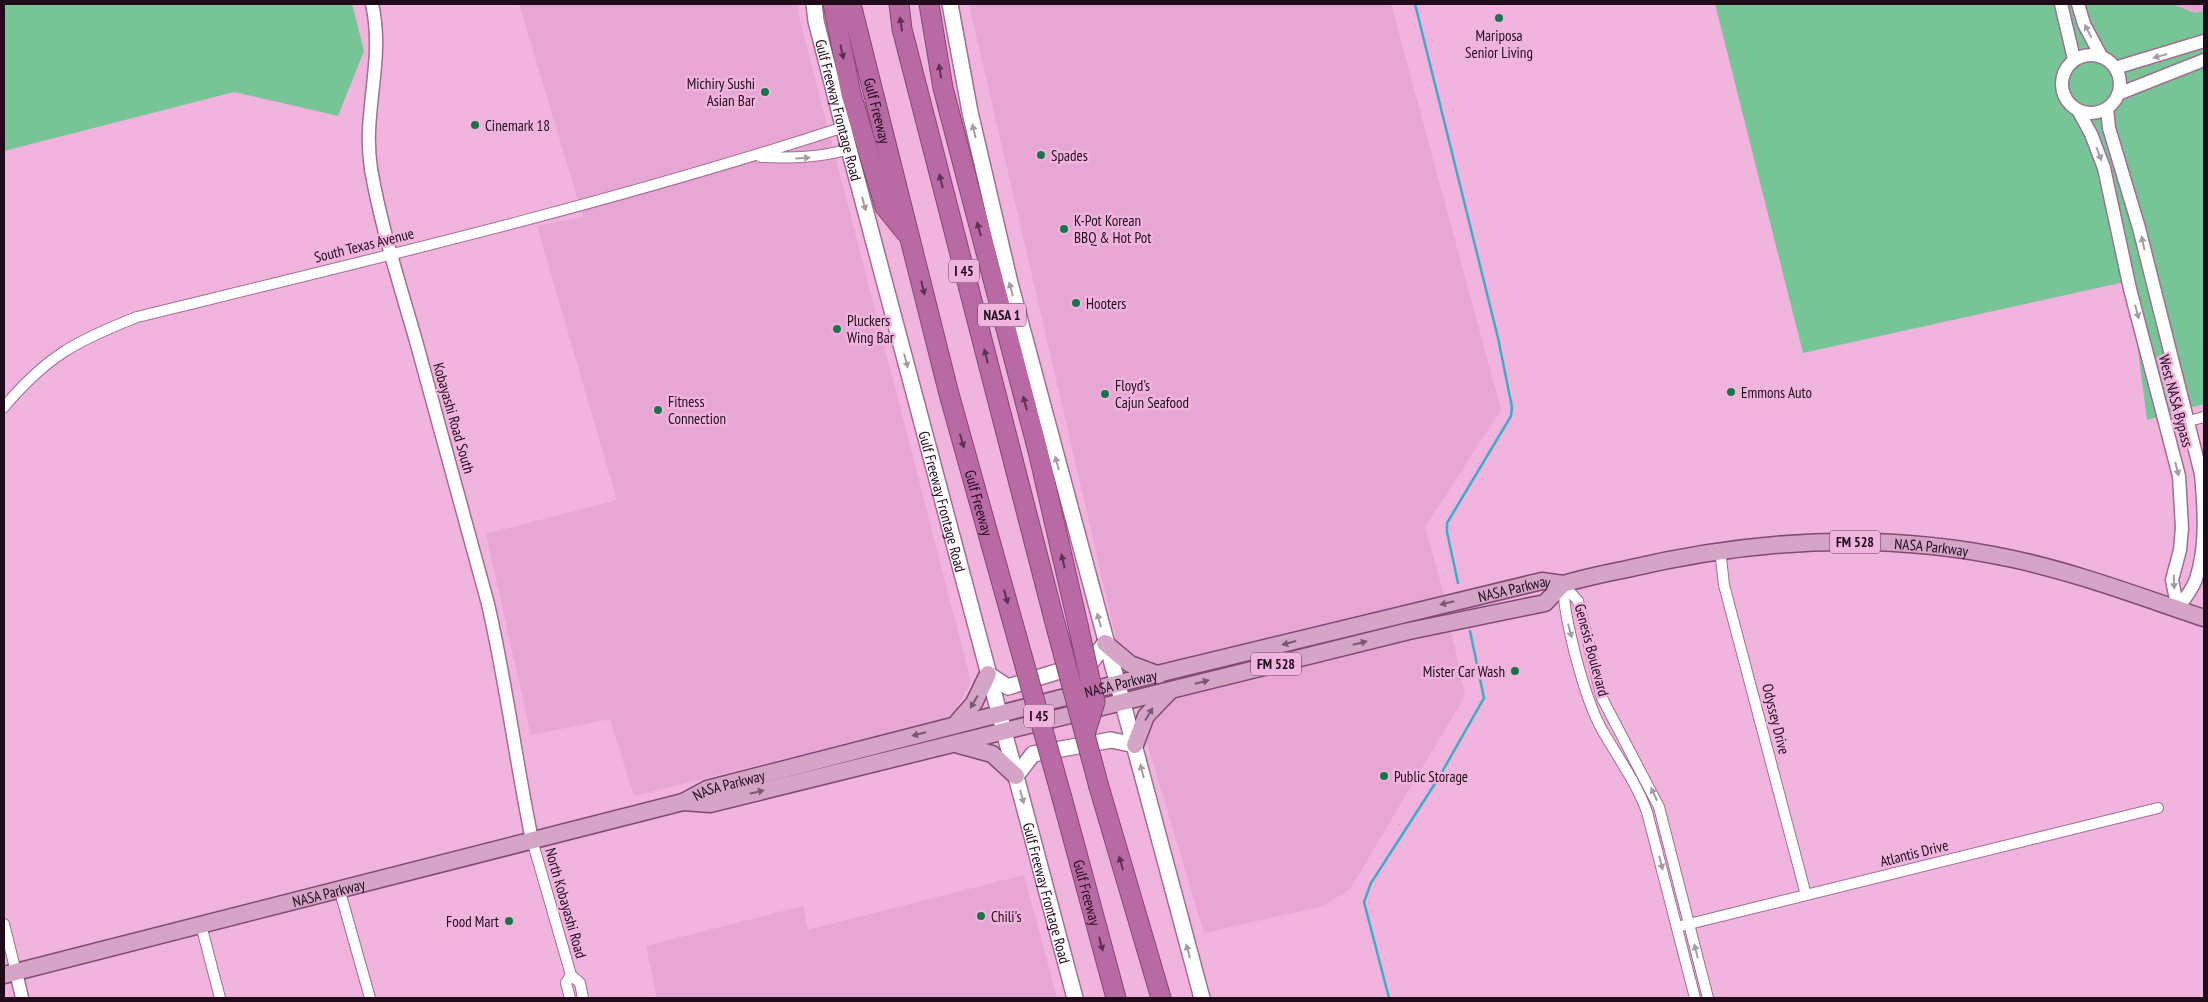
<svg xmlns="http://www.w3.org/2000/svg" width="2208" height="1002" font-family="'PT Sans Narrow',sans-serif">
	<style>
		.built { fill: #e8a6d5 }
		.green { fill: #77c497 }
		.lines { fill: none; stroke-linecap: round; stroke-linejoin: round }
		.stream { stroke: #3cadc8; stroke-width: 2.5 }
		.minor-casing { stroke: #a46d94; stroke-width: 12 }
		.tertiary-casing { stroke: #a46d94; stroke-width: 15 }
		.secondary-casing { stroke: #a46d94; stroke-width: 18 }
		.primary-casing { stroke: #834874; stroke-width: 19 }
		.motorway-casing { stroke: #834874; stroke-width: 21 }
		.minor { stroke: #fff; stroke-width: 10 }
		.tertiary { stroke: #fff; stroke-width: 12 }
		.secondary { stroke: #fff; stroke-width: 15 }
		.primary { stroke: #d5a5c8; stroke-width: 16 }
		.motorway { stroke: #b969a4; stroke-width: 19 }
		.motorway-bridge-casing { stroke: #834874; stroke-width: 21; stroke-linecap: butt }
		.motorway-bridge { stroke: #b969a4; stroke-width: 19 }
		.oneway { fill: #5d3151 }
		.oneway2 { fill: #a59da3 }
		.oneway3 { fill: #7a5871 }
		.poi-dot { fill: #197449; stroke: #f0b4de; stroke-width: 2 }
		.labels { text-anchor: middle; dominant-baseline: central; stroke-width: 5; stroke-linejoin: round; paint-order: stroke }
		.shield { fill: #f0b4de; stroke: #5e3e55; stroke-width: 1 }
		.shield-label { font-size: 14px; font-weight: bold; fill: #1f0b1a }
		.poi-label { font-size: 15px; fill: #1f0b1a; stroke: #f0b4de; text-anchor: start }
		.street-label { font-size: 15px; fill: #1f0b1a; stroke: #f0b4de }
	</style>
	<rect width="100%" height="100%" fill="#f0b4de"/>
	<path class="built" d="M519,4H798L799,16L971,682L951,717L634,796L610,719L531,735L486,534L617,500L537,226L583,217Z
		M969,4H1391L1501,410L1425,527L1442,588L1465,696L1350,889L1323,906L1204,933L1117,642Z
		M2172,4H2204V11L2195,13Z
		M1024,875L1057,998H657L646,946L803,906L808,930Z"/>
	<path class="green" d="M4,4H352L364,51L338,116L234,92L4,151Z
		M1715,4H2172L2195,13L2204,11V404L2147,420L2129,281L1803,353Z"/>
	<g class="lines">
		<path class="stream" d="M1415,4L1498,338L1512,407L1511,416L1447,523V532L1458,583
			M1389,998L1364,902L1371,883L1438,779L1484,698L1470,631"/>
		<g class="minor-casing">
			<path id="minor" d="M761,157C792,158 819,158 849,149
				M4,407C47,356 76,341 137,317C374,259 612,203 844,127
				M2166,427L2204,417
				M1720,549L1724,585L1806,895
				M1563,584L1578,601L1602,698L1659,807L1708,998
				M1563,584C1564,620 1584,696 1601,728C1617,756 1636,782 1647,812L1695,998
				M532,840L571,975L580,983L583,998
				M339,888L370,998
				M4,924L16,972
				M201,925L220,998
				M1677,927L2158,808
				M570,998L566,983L571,975"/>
		</g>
		<g class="tertiary-casing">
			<path id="tertiary" d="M372,4C385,61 362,112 371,169C381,227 400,285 416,341C440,429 465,517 488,604C506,682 516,762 532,840
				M2061,4L2074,59
				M2078,4L2084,24L2101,56
				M2062 84a29 29 0 1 1 58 0a29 29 0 1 1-58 0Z
				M2115,68L2204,41
				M2118,94L2204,60
				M2107,108L2109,128L2139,228L2201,474C2204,508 2207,545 2196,579C2193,589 2183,600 2178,609
				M2078,110L2091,134L2104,168L2130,289L2179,476L2182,528L2180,550L2172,580L2178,609
				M16,972L22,998"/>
		</g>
		<g class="secondary-casing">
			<g id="secondary">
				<path id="s1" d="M814,4L816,21L849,149L1075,998"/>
				<path d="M950,4L970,112L1010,283L1202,998"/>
				<path d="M988,674L1008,687L1092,661L1105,643"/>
				<path d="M1016,776L1033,754L1111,740L1135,745"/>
			</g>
		</g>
		<g class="primary-casing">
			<g id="primary">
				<path id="s2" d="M1554,587C1577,579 1603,574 1627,569C1754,539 1885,531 2013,559C2078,573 2141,597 2204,618"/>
				<path d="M1105,643L1130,664L1159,675"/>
				<path d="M955,725L974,703L988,674"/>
				<path d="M959,745L992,754L1016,776"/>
				<path d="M1135,745L1146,716L1170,691"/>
				<path d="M683,802L710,804L1409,631L1545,603L1563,584"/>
				<path id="s3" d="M4,975L683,802L707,789L1116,684L1542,581L1563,584"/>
			</g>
		</g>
		<g class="motorway-casing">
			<g id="motorway">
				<path d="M833,4L851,94L885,207L906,233"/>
				<path id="s4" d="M851,4L949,394L1016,634"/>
				<path d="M899,4L902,29L1055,623"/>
				<path d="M929,4L943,88L1038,451L1078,625"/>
				<path d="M1099,787L1161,998"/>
				<path id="s5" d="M1062,798L1116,998"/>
			</g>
		</g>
		<use href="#minor" class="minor"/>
		<use href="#tertiary" class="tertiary"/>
		<use href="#secondary" class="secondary"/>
		<use href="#primary" class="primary"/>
		<use href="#motorway" class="motorway"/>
		<g class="motorway-bridge-casing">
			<path id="motorway-bridge" d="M1055,623L1099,787
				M1078,625L1095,702L1085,734
				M1016,634L1062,798"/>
		</g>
		<use href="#motorway-bridge" class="motorway-bridge"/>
	</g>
	<defs><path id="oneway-solid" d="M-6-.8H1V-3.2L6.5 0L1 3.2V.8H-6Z" transform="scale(1.25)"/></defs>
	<g class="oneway">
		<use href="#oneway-solid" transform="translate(901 24) rotate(-98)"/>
		<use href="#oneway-solid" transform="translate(842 52) rotate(78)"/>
		<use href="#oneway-solid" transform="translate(940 71) rotate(-99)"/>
		<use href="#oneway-solid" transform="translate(941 181) rotate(-104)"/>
		<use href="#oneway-solid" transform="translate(979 229) rotate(-105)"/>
		<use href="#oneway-solid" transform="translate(923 288) rotate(76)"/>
		<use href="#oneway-solid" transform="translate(986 356) rotate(-104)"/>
		<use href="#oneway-solid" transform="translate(1025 403) rotate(-105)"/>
		<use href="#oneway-solid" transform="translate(962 441) rotate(74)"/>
		<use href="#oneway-solid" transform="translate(1063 561) rotate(-103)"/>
		<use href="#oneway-solid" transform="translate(1006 597) rotate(74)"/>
		<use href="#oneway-solid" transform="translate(1121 863) rotate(-106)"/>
		<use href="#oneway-solid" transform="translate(1101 944) rotate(75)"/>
	</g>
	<g class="oneway2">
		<use href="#oneway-solid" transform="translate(2088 31) rotate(-117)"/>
		<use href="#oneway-solid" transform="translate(2160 56) rotate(164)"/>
		<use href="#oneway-solid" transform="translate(974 131) rotate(-103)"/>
		<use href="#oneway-solid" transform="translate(2099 154) rotate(69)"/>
		<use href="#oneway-solid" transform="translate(803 158) rotate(-3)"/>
		<use href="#oneway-solid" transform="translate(864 204) rotate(75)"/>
		<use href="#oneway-solid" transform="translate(2143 243) rotate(-102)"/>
		<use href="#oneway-solid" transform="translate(1011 289) rotate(-105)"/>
		<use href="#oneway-solid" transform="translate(2137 312) rotate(74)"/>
		<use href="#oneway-solid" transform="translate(906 361) rotate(75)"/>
		<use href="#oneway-solid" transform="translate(1057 463) rotate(-105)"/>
		<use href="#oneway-solid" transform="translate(2177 469) rotate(76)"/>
		<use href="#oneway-solid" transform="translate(2174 582) rotate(88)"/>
		<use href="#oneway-solid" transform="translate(1099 620) rotate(-105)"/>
		<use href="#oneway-solid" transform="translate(1570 631) rotate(75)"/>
		<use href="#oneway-solid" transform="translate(1142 771) rotate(-104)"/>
		<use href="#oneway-solid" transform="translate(1654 794) rotate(-115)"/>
		<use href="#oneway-solid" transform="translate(1022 797) rotate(75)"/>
		<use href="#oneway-solid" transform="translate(1661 863) rotate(76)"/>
		<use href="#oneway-solid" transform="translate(1188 951) rotate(-105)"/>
		<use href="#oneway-solid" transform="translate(1696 951) rotate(-104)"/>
	</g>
	<g class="oneway3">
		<use href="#oneway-solid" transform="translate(1447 603) rotate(167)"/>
		<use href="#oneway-solid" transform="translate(1289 643) rotate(165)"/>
		<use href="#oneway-solid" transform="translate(1360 643) rotate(-14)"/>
		<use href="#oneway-solid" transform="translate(1202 682) rotate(-14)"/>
		<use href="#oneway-solid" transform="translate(974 702) rotate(120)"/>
		<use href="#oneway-solid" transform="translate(1149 714) rotate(-59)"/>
		<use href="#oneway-solid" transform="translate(919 734) rotate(166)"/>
		<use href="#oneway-solid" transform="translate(757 792) rotate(-14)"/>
	</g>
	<g class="poi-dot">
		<circle cx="1499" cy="18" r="5"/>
		<circle cx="765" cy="92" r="5"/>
		<circle cx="475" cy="125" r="5"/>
		<circle cx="1041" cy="155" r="5"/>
		<circle cx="1064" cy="229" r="5"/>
		<circle cx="1076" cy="303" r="5"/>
		<circle cx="837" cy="329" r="5"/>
		<circle cx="1731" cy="392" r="5"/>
		<circle cx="1105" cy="394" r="5"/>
		<circle cx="658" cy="410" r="5"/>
		<circle cx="1515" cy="671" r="5"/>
		<circle cx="1384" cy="776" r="5"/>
		<circle cx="981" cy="916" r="5"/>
		<circle cx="509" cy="921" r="5"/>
	</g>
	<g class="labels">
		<g class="shield">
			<rect x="949" y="259.5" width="30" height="23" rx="4"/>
			<rect x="978" y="303.5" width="48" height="23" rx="4"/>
			<rect x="1830" y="530.5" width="50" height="23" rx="4"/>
			<rect x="1251" y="652.5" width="50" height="23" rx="4"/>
			<rect x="1024" y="704.5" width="30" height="23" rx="4"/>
		</g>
		<g class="shield-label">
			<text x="964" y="271">I 45</text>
			<text x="1002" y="315">NASA 1</text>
			<text x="1855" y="542">FM 528</text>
			<text x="1276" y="664">FM 528</text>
			<text x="1039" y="716">I 45</text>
		</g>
		<g class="poi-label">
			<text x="1499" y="35" text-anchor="middle">Mariposa<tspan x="1499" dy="17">Senior Living</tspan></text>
			<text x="755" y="83" text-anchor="end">Michiry Sushi<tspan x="755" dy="17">Asian Bar</tspan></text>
			<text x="485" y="125">Cinemark 18</text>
			<text x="1051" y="155">Spades</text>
			<text x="1074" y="220">K-Pot Korean<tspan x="1074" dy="17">BBQ &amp; Hot Pot</tspan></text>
			<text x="1086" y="303">Hooters</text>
			<text x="847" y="320">Pluckers<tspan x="847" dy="17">Wing Bar</tspan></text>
			<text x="1115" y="385">Floyd's<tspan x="1115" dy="17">Cajun Seafood</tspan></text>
			<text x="1741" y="392">Emmons Auto</text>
			<text x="668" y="401">Fitness<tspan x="668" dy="17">Connection</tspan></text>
			<text x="1505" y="671" text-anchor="end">Mister Car Wash</text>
			<text x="1394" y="776">Public Storage</text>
			<text x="991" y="916">Chili's</text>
			<text x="499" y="921" text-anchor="end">Food Mart</text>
		</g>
		<g class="street-label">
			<text stroke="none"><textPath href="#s1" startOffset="109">Gulf Freeway Frontage Road</textPath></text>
			<text stroke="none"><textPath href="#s4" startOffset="110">Gulf Freeway</textPath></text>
			<text transform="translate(364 245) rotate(-14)">South Texas Avenue</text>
			<text transform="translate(2176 401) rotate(75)">West NASA Bypass</text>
			<text transform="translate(454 418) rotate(74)">Kobayashi Road South</text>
			<text stroke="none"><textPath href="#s1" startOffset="514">Gulf Freeway Frontage Road</textPath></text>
			<text stroke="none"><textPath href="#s4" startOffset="515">Gulf Freeway</textPath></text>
			<text stroke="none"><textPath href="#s2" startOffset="382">NASA Parkway</textPath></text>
			<text stroke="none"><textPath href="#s3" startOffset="1560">NASA Parkway</textPath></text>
			<text transform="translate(1592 650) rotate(75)">Genesis Boulevard</text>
			<text stroke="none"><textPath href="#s3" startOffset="1155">NASA Parkway</textPath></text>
			<text transform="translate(1776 719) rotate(76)">Odyssey Drive</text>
			<text stroke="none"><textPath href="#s3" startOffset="750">NASA Parkway</textPath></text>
			<text transform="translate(1914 853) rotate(-14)">Atlantis Drive</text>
			<text stroke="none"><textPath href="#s3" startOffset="335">NASA Parkway</textPath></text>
			<text stroke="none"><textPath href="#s5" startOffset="98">Gulf Freeway</textPath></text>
			<text stroke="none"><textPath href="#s1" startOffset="919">Gulf Freeway Frontage Road</textPath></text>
			<text transform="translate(566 903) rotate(74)">North Kobayashi Road</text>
		</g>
	</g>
	<rect width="2208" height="1002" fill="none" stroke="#1f0b1a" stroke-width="10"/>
</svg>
